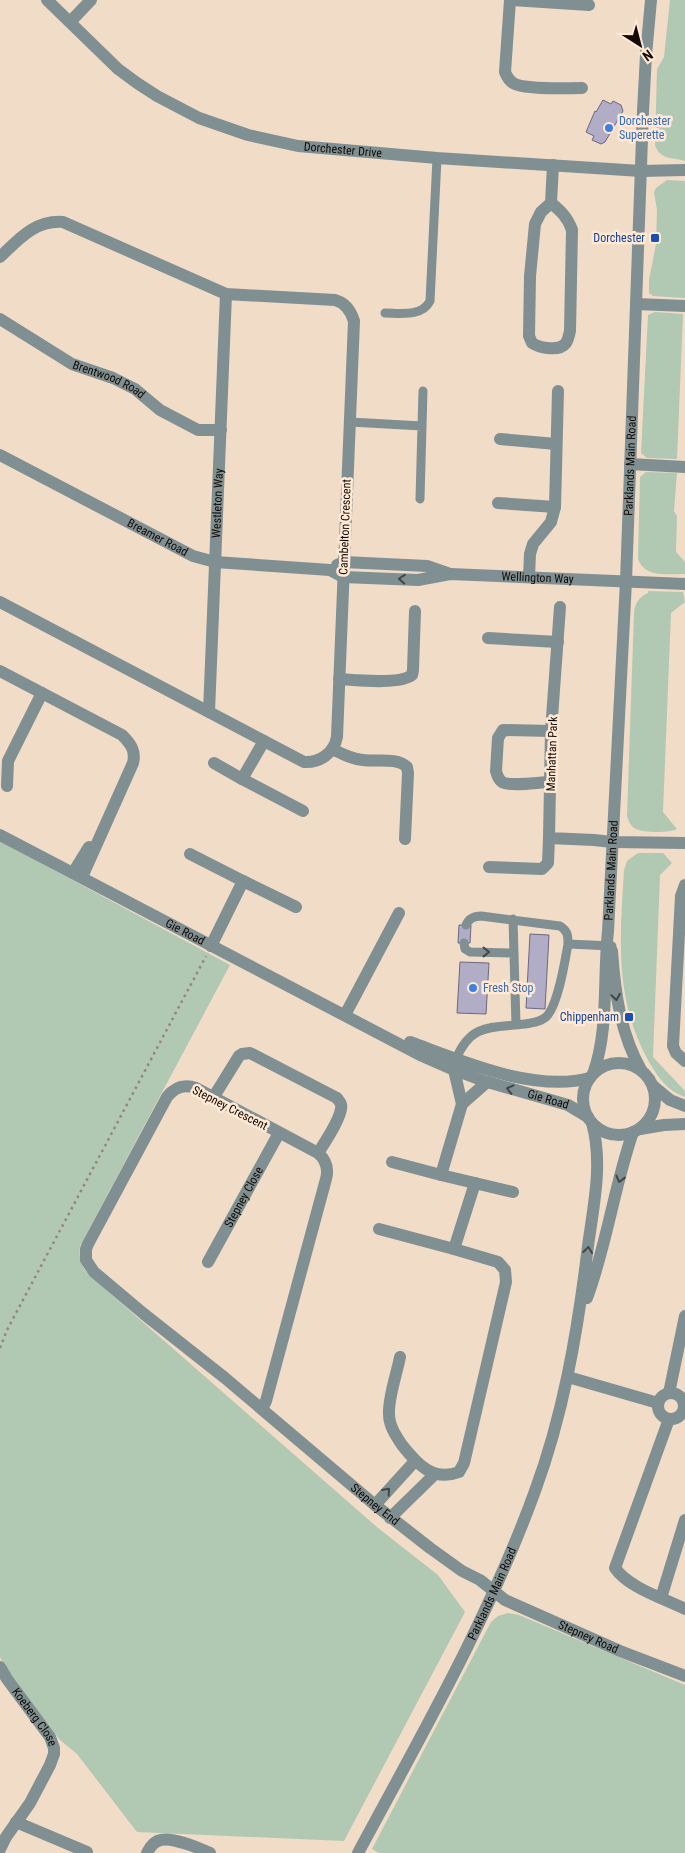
<svg xmlns="http://www.w3.org/2000/svg" width="685" height="1853" font-family="'Roboto Condensed',sans-serif">
	<style>
		.green { fill: #b1c8b3 }
		.building { fill: #b1adc7; stroke: #6c6880 }
		.lines { fill: none; stroke-linecap: round; stroke-linejoin: round }
		.path { stroke: #958677; stroke-width: 2.5; stroke-dasharray: 2.5 4; stroke-linecap: butt }
		.service { stroke: #808f92; stroke-width: 9 }
		.minor { stroke: #808f92; stroke-width: 12 }
		.tertiary { stroke: #808f92; stroke-width: 12 }
		.oneway { stroke: #434644 }
		.shop-dot { fill: #3f7fe0; stroke: #ffe9d4; stroke-width: 2 }
		.transit-dot { fill: #1a4fb4; stroke: #ffe9d4; stroke-width: 2 }
		.labels { text-anchor: middle; dominant-baseline: central; stroke-width: 5; stroke-linejoin: round; paint-order: stroke }
		.shop-label { font-size: 12px; fill: #366cbe; stroke: #ffe9d4; text-anchor: start }
		.street-label { font-size: 12px; fill: #110a04; stroke: #ffe9d4 }
		.transit-label { font-size: 12px; fill: #164399; stroke: #ffe9d4; text-anchor: end }
	</style>
	<rect width="100%" height="100%" fill="#f1dcc7"/>
	<path class="green" d="M670,0H685V161C672,157 660,160 655,145L657,69L664,57Z
		M667,180L685,181V298L653,296L649,293V280L656,244L657,210L654,192L656,188Z
		M655,312L683,314L677,459L647,458L641,453L648,315Z
		M646,472L677,473L674,511L677,516L676,552L685,562V574C668,574 645,578 638,559L640,477Z
		M648,591L683,592L685,602L671,613L663,812L677,829C670,833 644,833 636,829C631,827 629,822 627,816L634,613C635,603 639,597 648,593Z
		M0,841L230,965L80,1246C79,1258 80,1266 89,1275L378,1528L438,1575L465,1612L344,1841L137,1832L77,1754L60,1740L7,1672L0,1657Z
		M638,853H663L672,863L660,875L653,1057L685,1091V1097C667,1091 657,1076 648,1060C614,998 620,938 624,870L627,861Z
		M508,1613L519,1615L685,1685V1853H379L372,1849L491,1622L498,1616Z"/>
	<path class="building" d="M603,100L611,104L613,101L621,105L623,111L605,142L601,144L592,140L594,136L586,132L595,111L596,112Z
		M459,925H471L470,943H458Z
		M530,934L549,935L545,1009L526,1008Z
		M460,962L489,963L486,1014L457,1013Z"/>
	<g class="lines">
		<path class="path" d="M0,1348L7,1330L206,956"/>
		<path class="service" d="M385,313C400,313 422,317 430,301L437,158
			M350,422L422,426L420,499
			M422,426L423,391
			M513,919L516,1025
			M464,943L465,949L470,952L514,953
			M568,944L612,946
			M456,1059C471,1023 491,1028 525,1024C533,1023 540,1022 546,1017C558,1006 565,961 568,944C568,936 568,931 560,926L481,916C474,916 469,918 466,925"/>
		<g class="minor">
			<path id="s1" d="M47,0L118,69L137,83L157,96L199,118L248,135L298,146L437,158L641,171L685,170"/>
			<path d="M510,0L505,72C507,77 510,82 515,84C530,90 565,88 582,88"/>
			<path d="M512,0L589,5"/>
			<path d="M70,22L91,0"/>
			<path d="M551,203L541,212L535,224L530,276L529,336L532,343C540,348 559,352 566,343C568,340 569,335 570,331L572,230C568,218 561,211 551,203L553,165"/>
			<path d="M0,257C19,239 35,220 63,222L226,294L335,300C346,303 351,311 354,321L337,737C334,753 320,763 304,762L0,602"/>
			<path d="M636,304L685,306"/>
			<path id="s2" d="M0,319L72,364L113,378L135,389L160,410L198,430H221"/>
			<path d="M500,439L556,444"/>
			<path id="s3" d="M0,455L193,556L215,562L330,570L343,577L418,580L450,574L685,584"/>
			<path d="M630,464L685,467"/>
			<path d="M498,503L555,507"/>
			<path d="M337,565L344,562L427,566L450,574"/>
			<path d="M529,577L530,554L533,544L551,522L555,507L558,391"/>
			<path d="M560,607L551,731L549,838L594,840L612,842L685,843"/>
			<path d="M488,638L558,642"/>
			<path d="M0,671L122,735C131,744 136,751 133,763L82,877"/>
			<path d="M339,679C355,680 400,685 412,675L413,670L415,611"/>
			<path id="s4" d="M209,712L226,294"/>
			<path d="M264,741L242,779L303,811"/>
			<path d="M332,749C342,754 352,759 363,760C376,762 397,757 407,767L408,773L405,839"/>
			<path d="M214,763L242,779"/>
			<path d="M551,782C539,782 511,787 502,782C498,779 497,775 496,771L498,738L503,730L551,731"/>
			<path d="M7,786L8,761L42,693"/>
			<path d="M190,854L243,881"/>
			<path d="M489,867L542,869L548,863L549,838"/>
			<path d="M73,873L89,847"/>
			<path d="M685,885L681,896L673,1046L676,1053L685,1061"/>
			<path d="M211,946L243,881L296,907"/>
			<path d="M345,1015L399,913"/>
			<path d="M454,1070L462,1104"/>
			<path d="M213,1098L239,1056L242,1054L250,1053L337,1098C340,1102 342,1104 341,1109C339,1122 325,1142 318,1153"/>
			<path d="M392,1162L441,1175L462,1104L487,1082"/>
			<path d="M441,1175L513,1192"/>
			<path d="M379,1229L454,1249"/>
			<path id="s5" d="M208,1262L279,1133"/>
			<path d="M400,1357C397,1373 388,1398 389,1414C389,1426 396,1436 402,1445C417,1464 433,1482 459,1472L464,1463L506,1282L505,1270L498,1262L454,1249L475,1183"/>
			<path d="M568,1377L658,1403"/>
			<circle cx="671" cy="1406" r="13"/>
			<path d="M669,1393L685,1316"/>
			<path id="s6" d="M262,1409L266,1401L326,1179C329,1168 326,1160 318,1153L196,1088C184,1084 175,1087 167,1097L88,1244L86,1249V1260L94,1272L144,1314L225,1378L375,1505L430,1548L462,1571L480,1580L505,1600L620,1651L685,1676"/>
			<path d="M669,1419L615,1568C629,1588 663,1598 685,1609"/>
			<path d="M375,1505L415,1461"/>
			<path d="M390,1518L435,1474"/>
			<path d="M661,1598L685,1520"/>
			<path id="s7" d="M0,1667L7,1679L50,1737L54,1748V1754L50,1765L30,1803L6,1837L0,1849"/>
			<path d="M16,1822L87,1852"/>
			<path d="M147,1853C150,1847 154,1841 161,1840C172,1837 199,1848 210,1853"/>
		</g>
		<g class="tertiary">
			<path id="s8" d="M0,835L420,1055L452,1069L484,1081L568,1105L588,1117"/>
			<path d="M612,951C615,993 620,1032 641,1070"/>
			<path d="M410,1042C462,1061 534,1093 590,1078"/>
			<circle cx="619" cy="1099" r="36"/>
			<path id="s9" d="M593,1074C609,1031 603,977 608,931L626,581L643,111L646,55L651,0"/>
			<path d="M653,1086L670,1100L685,1106"/>
			<path d="M640,1129L664,1125L685,1124"/>
			<path d="M587,1298C607,1244 614,1187 633,1132"/>
			<path id="s10" d="M358,1853C422,1734 489,1618 535,1491C563,1415 577,1335 587,1254C592,1211 604,1166 592,1123"/>
		</g>
	</g>
	<defs><path id="oneway-chevron" d="M-2-3.5L2.5 0L-2 3.5" fill="none" stroke-width="1.6" stroke-linecap="round" stroke-linejoin="round" transform="scale(1.25)"/></defs>
	<g class="oneway">
		<use href="#oneway-chevron" transform="translate(402 579) rotate(-176)"/>
		<use href="#oneway-chevron" transform="translate(486 952)"/>
		<use href="#oneway-chevron" transform="translate(616 997) rotate(81)"/>
		<use href="#oneway-chevron" transform="translate(510 1089) rotate(-166)"/>
		<use href="#oneway-chevron" transform="translate(620 1179) rotate(104)"/>
		<use href="#oneway-chevron" transform="translate(588 1250) rotate(-83)"/>
		<use href="#oneway-chevron" transform="translate(387 1491) rotate(-49)"/>
	</g>
	<g class="shop-dot">
		<circle cx="609" cy="128" r="5"/>
		<circle cx="473" cy="988" r="5"/>
	</g>
	<g class="transit-dot">
		<rect x="650" y="233" width="10" height="10" rx="2.5"/>
		<rect x="624" y="1012" width="10" height="10" rx="2.5"/>
	</g>
	<g class="labels">
		<g class="shop-label">
			<text x="619" y="121">Dorchester<tspan x="619" dy="14">Superette</tspan></text>
			<text x="483" y="988">Fresh Stop</text>
		</g>
		<g class="street-label">
			<text stroke="none"><textPath href="#s1" startOffset="342">Dorchester Drive</textPath></text>
			<text stroke="none"><textPath href="#s2" startOffset="125">Brentwood Road</textPath></text>
			<text stroke="none"><textPath href="#s9" startOffset="610">Parklands Main Road</textPath></text>
			<text stroke="none"><textPath href="#s4" startOffset="209">Westleton Way</textPath></text>
			<text transform="translate(345 527) rotate(-88)">Cambelton Crescent</text>
			<text stroke="none"><textPath href="#s3" startOffset="178">Breamer Road</textPath></text>
			<text stroke="none"><textPath href="#s3" startOffset="566">Wellington Way</textPath></text>
			<text transform="translate(552 754) rotate(-88)">Manhattan Park</text>
			<text stroke="none"><textPath href="#s9" startOffset="205">Parklands Main Road</textPath></text>
			<text stroke="none"><textPath href="#s8" startOffset="209">Gie Road</textPath></text>
			<text stroke="none"><textPath href="#s8" startOffset="610">Gie Road</textPath></text>
			<text transform="translate(230 1108) rotate(27)">Stepney Crescent</text>
			<text stroke="none"><textPath href="#s5" startOffset="74">Stepney Close</textPath></text>
			<text stroke="none"><textPath href="#s6" startOffset="1001">Stepney End</textPath></text>
			<text stroke="none"><textPath href="#s10" startOffset="292">Parklands Main Road</textPath></text>
			<text stroke="none"><textPath href="#s6" startOffset="1254">Stepney Road</textPath></text>
			<text stroke="none"><textPath href="#s7" startOffset="61">Koeberg Close</textPath></text>
		</g>
		<g class="transit-label">
			<text x="645" y="238">Dorchester</text>
			<text x="619" y="1017">Chippenham</text>
		</g>
	</g>
	<g transform="translate(640 45) rotate(144)" stroke="#ffe9d4" stroke-width="4" paint-order="stroke">
	<path d="M0-4L9 19L0 12L-9 19Z" fill="#110a04"/>
	<text y="-8" font-size="14" font-weight="bold" text-anchor="middle" fill="#110a04">N</text>
	</g>
</svg>
